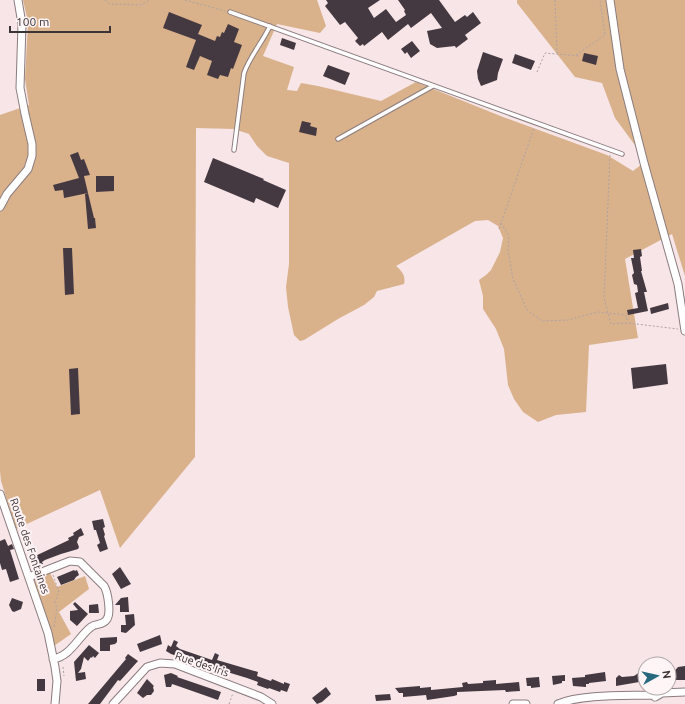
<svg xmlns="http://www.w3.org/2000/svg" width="685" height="704" font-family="Ubuntu,sans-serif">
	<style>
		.green { fill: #d9b28c }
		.building { fill: #453941 }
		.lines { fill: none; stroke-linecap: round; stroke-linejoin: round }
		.service-casing { stroke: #8c7c7e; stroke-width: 5.5 }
		.minor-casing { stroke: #8c7c7e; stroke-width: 9 }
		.path { stroke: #afa2a3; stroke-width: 1; stroke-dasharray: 2 2; stroke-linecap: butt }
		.service { stroke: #fff; stroke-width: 3.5 }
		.minor { stroke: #fff; stroke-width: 7 }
		.labels { text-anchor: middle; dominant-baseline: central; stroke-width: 4; stroke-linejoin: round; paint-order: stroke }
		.street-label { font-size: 11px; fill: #3b3435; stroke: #fff4f6 }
	</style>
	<rect width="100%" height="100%" fill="#f7e5e7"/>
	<path class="green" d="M23,0H317L326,26L320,33L277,24L263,56L294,67L287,90L297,91L301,83L318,86L381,101L416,82L503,117L607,155L633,171L642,164L640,152L615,118L602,83L575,77L517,3V0H685V276L672,234L625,259L638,338L589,345L586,412L556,415L538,422L523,412L514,399L508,385L504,349L496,329L483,309V296L479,280L486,275L491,270L500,252L503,238L498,226L488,220L475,221L396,266C402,271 406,276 404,284L377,291L374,297L364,305L338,319L304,340L300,341L294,335L288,307L286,287L289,264V163L267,156L257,146L249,134L234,129L196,128L195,457L120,548L100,490L16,529L1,481L0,471V115L29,105L25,79L28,22Z
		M48,569L57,587L85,576L89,589L59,612L71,634L51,648L29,577Z"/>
	<path class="building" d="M326,0H380L368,8L374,18L386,9L396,22L406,15L404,11L405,10L398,0H439L455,22L465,15L467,17L473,12L481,23L465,35L468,39L456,48L455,46L437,48L430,44L427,31L442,28L431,13L411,28L408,24L388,40L382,32L364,46L363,44L360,46L355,41L358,38L345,22L340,25L325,6L328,3Z
		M169,12L202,25L198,34L215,41L217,36L220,37L222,32L224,33L228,24L239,29L234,42L242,45L233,69L231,68L228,77L220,75L218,79L207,75L212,61L200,56L194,70L186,67L196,40L163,28Z
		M282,38L296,43L294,50L280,45Z
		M412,41L420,51L411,58L407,52L405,54L401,49Z
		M483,52L503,59L498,73L497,80L481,86L478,79L477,71Z
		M584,53L598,56L596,65L582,61Z
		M515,54L535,61L531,70L512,63Z
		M328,65L350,73L345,85L323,76Z
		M302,121L311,123L310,126L317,128L316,136L299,132Z
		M78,152L81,160L84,159L90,175L84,176L88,193L64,198L63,190L55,191L53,185L79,178L70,155Z
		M213,158L264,179L263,180L286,190L278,208L256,198L254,203L204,182Z
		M96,176H114V191L96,192Z
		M88,193L94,218H95L96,228L88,229L85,194Z
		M63,248H72L74,294L65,295Z
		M641,249L642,256L640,257L642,271H641L647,292H644L648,311L628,315L627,310L638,308L635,293L638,292L637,285L634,284L632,275L634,273L631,258H634L633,250Z
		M668,303L669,309L651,314L650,308Z
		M666,364L668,384L633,389L631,368Z
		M78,368L80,414L71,415L69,369Z
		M103,519L105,527L103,528L105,535L104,536L108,549L100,552L97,545L100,543L96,530H94L92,521Z
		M81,528L84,535L79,537L77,542L79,547L78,549L61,554L45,560L42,562L43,564L35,566L31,558L69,540L68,538L74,535L73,533Z
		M5,539L8,546L12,544L14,549L10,550L19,579L10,582L6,569L2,570L0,563V541Z
		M120,567L131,584L121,589L112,574Z
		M74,570L75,571L77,570L79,575L76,577L74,580L61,585L57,577Z
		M128,597L129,612H120V605H115L121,598Z
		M12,598L23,602L21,609L14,612L12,611L9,605Z
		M75,602L88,614L77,626L70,620V611L78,610L73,604Z
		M98,604L99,613H89V605Z
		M134,614L135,625L126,633L121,632V625H126L125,615Z
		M160,635L162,644L140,652L137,644Z
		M117,637V642L115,644L110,645V651H100V638Z
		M174,640L178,642L176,646L180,649L212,660L215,653L219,655L217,660L258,672L257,676L271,681L272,679L284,684V682L290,684L287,692L281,690L280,692L269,688L268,689L257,685L258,682L247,678L214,668V669L171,654L166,651L168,645L171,647Z
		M89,645L99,653L95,658L93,656L92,658L91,657L88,661L84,657L81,669L78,673L85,672L86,679L76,681L74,662Z
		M128,654L138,661L120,681L118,680L100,704H88L126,659L125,658Z
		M685,666V680H669V677L678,667Z
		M605,672L606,681L589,683V684H586V687L573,686L572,678L585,677V675Z
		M640,672H645V681L616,686V678L619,675L622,677L634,676Z
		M171,673L178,676L177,677L221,692L218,700L178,686L172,684L171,687H166L164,675Z
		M565,675V681H562V683L553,685L552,676Z
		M539,677L540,687L531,688V686H527L526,678Z
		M37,679H45V691H37Z
		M147,679L154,686L153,687L154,691L151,695H147L143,698L137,693Z
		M496,680V684L519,682L520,691L506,692L505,690L457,692V695L454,696L427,700L426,695L403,697V693H399L395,688L420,686V688L431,687V690L463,687L462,683L467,682L468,684L483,683V681Z
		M326,687L331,694L322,702L317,704L312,698Z
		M390,694L391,700L376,701L375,695Z"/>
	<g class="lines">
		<g class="service-casing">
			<path id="service" d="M230,12L622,154
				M338,139L433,86
				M234,150L244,73C250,56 262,43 270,26"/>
		</g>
		<g class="minor-casing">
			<path id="minor" d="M610,0L620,69L644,163L678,284L685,331
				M0,207L7,194L28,169L32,156V144L25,114L20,88L22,24L18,0
				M0,494L48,633L55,667L57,681L55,704
				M29,577L70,561L80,562L104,586C108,592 111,613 107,619C103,626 96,623 91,627C78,637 71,656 53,659
				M655,697L662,693L685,692
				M113,704L147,667L160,663L175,664L261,697L272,704
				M513,704H526
				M558,704C582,694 627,696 653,695L655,697"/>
		</g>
		<path class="path" d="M105,0L110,4L141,5L150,0
			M185,0L225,11
			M555,0L557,53
			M576,55L605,35L600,0
			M537,72L545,53L580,56
			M610,155L604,298L611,324L628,323L678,329
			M501,223L509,236L508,250L513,279L527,310L542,321L568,320L598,312L626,315L628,322
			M499,229L534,128
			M53,575L59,592L55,602L57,609L54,627
			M63,667L64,676
			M229,704L233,693"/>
		<use href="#service" class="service"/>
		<use href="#minor" class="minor"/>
	</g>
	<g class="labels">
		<g class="street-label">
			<text transform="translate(30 546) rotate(71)">Route des Fontaines</text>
			<text transform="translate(202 664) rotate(19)">Rue des Iris</text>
		</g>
	</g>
	<g transform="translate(657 676) rotate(82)"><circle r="19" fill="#fff4f6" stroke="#b1a7a9"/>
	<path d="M0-3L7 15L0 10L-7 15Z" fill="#27697c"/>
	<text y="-6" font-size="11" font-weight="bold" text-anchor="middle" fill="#3b3435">N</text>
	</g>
	<path d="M10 26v6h100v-6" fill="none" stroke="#3b3435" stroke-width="2"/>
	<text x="16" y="26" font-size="12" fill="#3b3435" stroke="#fff4f6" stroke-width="3" paint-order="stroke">100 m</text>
</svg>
